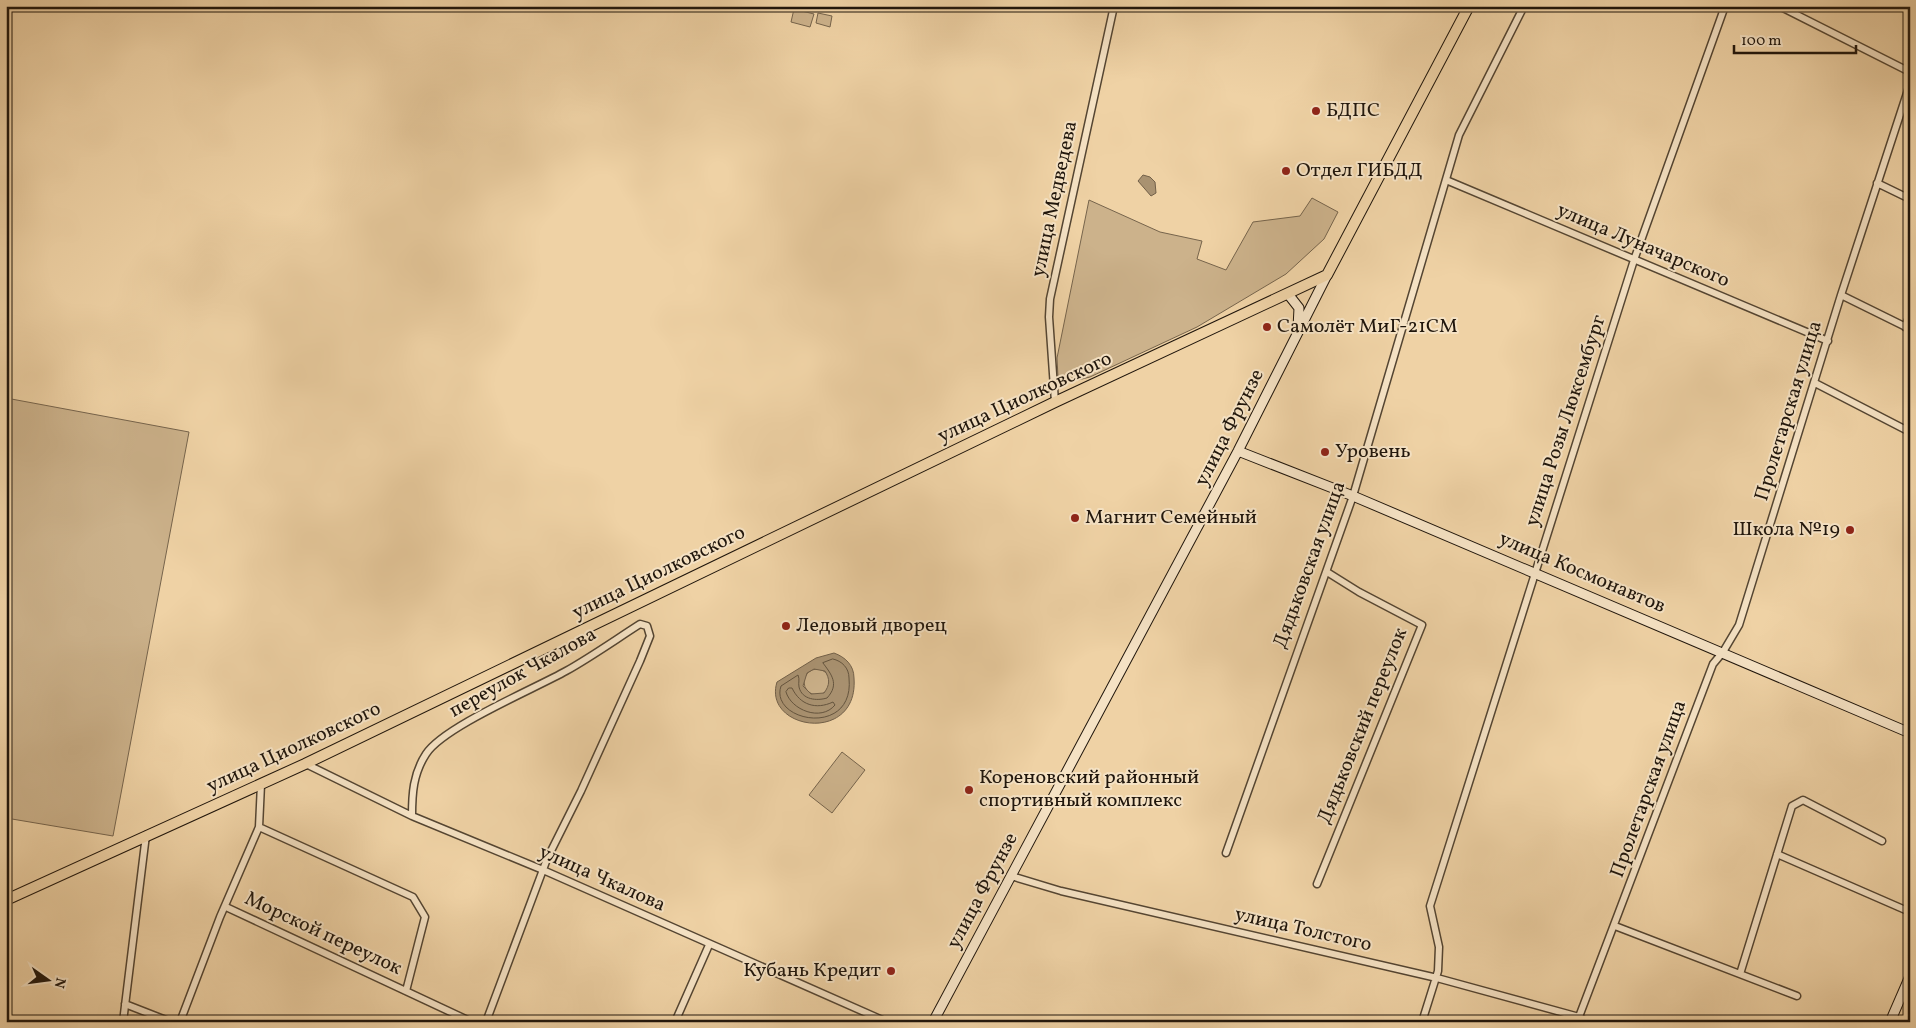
<svg xmlns="http://www.w3.org/2000/svg" width="1916" height="1028" font-family="Vollkorn,serif">
	<style>
		.green { fill: #ccb28b; stroke: #76644c }
		.water { fill: #a99271; stroke: #726049; fill-rule: evenodd }
		.lines { fill: none; stroke-linecap: round; stroke-linejoin: round }
		.shore { stroke: #64543e; stroke-width: 1 }
		.street-casing { stroke: #544532; stroke-width: 9 }
		.secondary-casing { stroke: #20160c; stroke-width: 11 }
		.primary-casing { stroke: #20160c; stroke-width: 12 }
		.street { stroke: #f5e2c4; stroke-width: 6 }
		.secondary { stroke: #f5e2c4; stroke-width: 9 }
		.primary { stroke: #efd2a5; stroke-width: 10 }
		.poi-dot { fill: #8f2418; stroke: #f5e2c4; stroke-width: 2 }
		.labels { text-anchor: middle; dominant-baseline: central; stroke-width: 4; stroke-linejoin: round; paint-order: stroke }
		.poi-label { font-size: 20px; fill: #20160c; stroke: #f5e2c4; text-anchor: start }
		.street-label { font-size: 20px; fill: #20160c; stroke: #f5e2c4 }
	</style>
	<rect width="100%" height="100%" fill="#efd2a5"/>
	<filter id="stains"><feTurbulence type="fractalNoise" baseFrequency=".004" numOctaves="4"/><feColorMatrix values="0 0 0 0 .2 0 0 0 0 .09 0 0 0 0 .02 0 0 0 .5 -.17"/></filter>
	<radialGradient id="worn" r=".72"><stop offset=".6" stop-color="#630" stop-opacity="0"/><stop offset="1" stop-color="#630" stop-opacity=".3"/></radialGradient>
	<path class="green" d="M794,9L814,14L810,27L791,22Z
		M818,13L832,16L830,27L816,23Z
		M1312,198L1338,212L1324,239L1286,274L1197,327L1090,377L1066,383L1058,377L1057,358L1089,200L1160,232L1202,241L1197,259L1226,270L1253,222L1300,216Z
		M6,398L189,432L113,836L6,818Z
		M804 682a13 13 0 1 1 26 0a13 13 0 1 1-26 0Z
		M842,752L865,770L832,813L809,795Z"/>
	<path class="water" d="M1143,175L1150,177L1155,182L1156,193L1151,196L1138,181Z
		M834,653C845,657 854,665 854,678C859,745 762,730 777,682L816,658ZM814,669L825,671C830,679 830,685 824,693L811,694L803,686L807,673Z"/>
	<g class="lines">
		<path class="shore" d="M833,659C842,661 849,668 849,678C855,738 769,722 781,686L798,675C800,680 798,682 799,687C802,700 817,701 827,698C840,684 831,674 823,663Z
			M789,688H792C800,705 816,710 833,702L835,705C821,722 791,710 786,692Z"/>
		<g class="street-casing">
			<path id="street" d="M1779,6L1910,72
				M1446,180L1828,341
				M1877,183L1910,199
				M1841,295L1910,329
				M1905,327L1910,315
				M1815,383L1910,432
				M1055,402L1049,317L1050,299L1114,6
				M306,764L412,816L543,870L887,1022
				M412,816C412,794 413,774 426,754C443,727 534,689 566,671C591,657 615,640 640,624L647,626L650,636L640,661L581,791L547,859L486,1022
				M259,827L413,897L425,917L406,991
				M1226,853L1353,496L1459,135L1524,6
				M1777,854L1910,912
				M1011,876L1061,891L1437,978L1579,1017L1587,1022
				M1317,884L1422,625L1359,592L1327,572
				M226,907L472,1022
				M1615,926L1797,996
				M1740,974L1792,806L1803,800L1882,841
				M125,1004L171,1022
				M123,1022L146,835
				M180,1022L220,917L259,827L261,784
				M675,1022L709,945
				M1422,1022L1438,971L1439,947L1430,906L1634,260L1725,6
				M1577,1022L1713,664L1723,652L1739,625L1841,295L1910,84"/>
		</g>
		<g class="secondary-casing">
			<path id="secondary" d="M1288,294L1299,308L1298,328
				M1238,451L1353,496L1910,733
				M933,1022L1238,451L1327,275
				M1890,1022L1910,976"/>
		</g>
		<g class="primary-casing">
			<path id="primary" d="M6,900L305,764L1055,402L1327,275L1469,6"/>
		</g>
		<use href="#street" class="street"/>
		<use href="#secondary" class="secondary"/>
		<use href="#primary" class="primary"/>
	</g>
	<g class="poi-dot">
		<circle cx="1316" cy="111" r="5"/>
		<circle cx="1286" cy="171" r="5"/>
		<circle cx="1267" cy="327" r="5"/>
		<circle cx="1325" cy="452" r="5"/>
		<circle cx="1075" cy="518" r="5"/>
		<circle cx="1850" cy="530" r="5"/>
		<circle cx="786" cy="626" r="5"/>
		<circle cx="969" cy="790" r="5"/>
		<circle cx="891" cy="971" r="5"/>
	</g>
	<g class="labels">
		<g class="poi-label">
			<text x="1326" y="111">БДПС</text>
			<text x="1296" y="171">Отдел ГИБДД</text>
			<text x="1277" y="327">Самолёт МиГ-21СМ</text>
			<text x="1335" y="452">Уровень</text>
			<text x="1085" y="518">Магнит Семейный</text>
			<text x="1840" y="530" text-anchor="end">Школа №19</text>
			<text x="796" y="626">Ледовый дворец</text>
			<text x="979" y="778">Кореновский районный<tspan x="979" dy="23">спортивный комплекс</tspan></text>
			<text x="881" y="971" text-anchor="end">Кубань Кредит</text>
		</g>
		<g class="street-label">
			<text transform="translate(1055 199) rotate(-78)">улица Медведева</text>
			<text transform="translate(1643 246) rotate(23)">улица Луначарского</text>
			<text transform="translate(1025 398) rotate(-25)">улица Циолковского</text>
			<text transform="translate(1789 411) rotate(-73)">Пролетарская улица</text>
			<text transform="translate(1566 421) rotate(-72)">улица Розы Люксембург</text>
			<text transform="translate(1230 428) rotate(-63)">улица Фрунзе</text>
			<text transform="translate(1310 565) rotate(-70)">Дядьковская улица</text>
			<text transform="translate(659 573) rotate(-26)">улица Циолковского</text>
			<text transform="translate(1582 573) rotate(23)">улица Космонавтов</text>
			<text transform="translate(523 673) rotate(-29)">переулок Чкалова</text>
			<text transform="translate(1363 726) rotate(-68)">Дядьковский переулок</text>
			<text transform="translate(294 748) rotate(-25)">улица Циолковского</text>
			<text transform="translate(1649 789) rotate(-70)">Пролетарская улица</text>
			<text transform="translate(602 879) rotate(24)">улица Чкалова</text>
			<text transform="translate(983 891) rotate(-62)">улица Фрунзе</text>
			<text transform="translate(1303 930) rotate(13)">улица Толстого</text>
			<text transform="translate(323 934) rotate(25)">Морской переулок</text>
		</g>
	</g>
	<rect width="1916" height="1028" fill="none" stroke="#efd2a5" stroke-width="25"/>
	<rect x="8" y="8" width="1901" height="1013" fill="none" stroke="#20160c" stroke-width="2.5"/>
	<rect x="12" y="12" width="1891" height="1003" fill="none" stroke="#20160c"/>
	<g transform="translate(48 980) rotate(104)" stroke="#f5e2c4" stroke-width="4" paint-order="stroke">
	<path d="M0-4L9 19L0 12L-9 19Z" fill="#20160c"/>
	<text y="-8" font-size="14" font-weight="bold" text-anchor="middle" fill="#20160c">N</text>
	</g>
	<path d="M1734 45v8h122v-8" fill="none" stroke="#20160c" stroke-width="2.5"/>
	<text x="1741" y="45" font-size="15" fill="#20160c" stroke="#f5e2c4" stroke-width="4" paint-order="stroke">100 m</text>
	<rect width="100%" height="100%" filter="url(#stains)"/>
	<rect width="100%" height="100%" fill="url(#worn)"/>
</svg>
